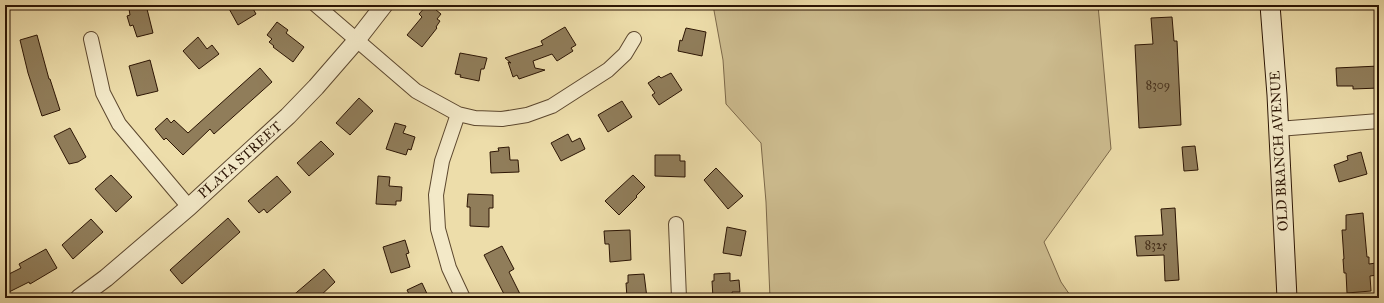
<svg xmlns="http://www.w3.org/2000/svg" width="1384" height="303" font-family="'IM FELL Great Primer',serif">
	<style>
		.green { fill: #ccbb8e; stroke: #7c6849 }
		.building { fill: #907d5a; stroke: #2c1504 }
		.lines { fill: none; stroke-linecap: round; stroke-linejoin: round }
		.minor-casing { stroke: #5c472e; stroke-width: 16 }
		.tertiary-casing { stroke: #5c472e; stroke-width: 19 }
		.secondary-casing { stroke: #2c1504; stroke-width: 21 }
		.minor { stroke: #f3e9c8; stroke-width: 14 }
		.tertiary { stroke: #f3e9c8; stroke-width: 17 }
		.secondary { stroke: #f3e9c8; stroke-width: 19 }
		.labels { text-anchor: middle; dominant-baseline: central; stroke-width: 3; stroke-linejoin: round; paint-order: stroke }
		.number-label { font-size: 12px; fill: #452f1a }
		.street-label { font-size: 14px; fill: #2c1504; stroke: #f3e9c8 }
	</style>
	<rect width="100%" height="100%" fill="#edddaa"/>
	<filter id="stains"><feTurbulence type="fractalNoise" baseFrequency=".005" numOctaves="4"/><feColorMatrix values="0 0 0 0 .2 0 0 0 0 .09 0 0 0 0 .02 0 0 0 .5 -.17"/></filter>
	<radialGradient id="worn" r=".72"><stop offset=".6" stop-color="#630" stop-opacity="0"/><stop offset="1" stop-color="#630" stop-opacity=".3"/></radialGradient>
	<path class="green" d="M713,5H1002L1009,8L1018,5H1098L1111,149L1044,242L1061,282L1072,298H770L766,202L761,143L726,104L723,60Z"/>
	<path class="building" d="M146,5L153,33L137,37L133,25L130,26L127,16L130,15L129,9Z
		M227,5H251L256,14L238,25Z
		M427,5H430L441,14L437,19L440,21L436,27L437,28L422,47L407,35L422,17L419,14Z
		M1172,17L1174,41H1177L1181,125L1139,128L1135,45L1153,44L1151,18Z
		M277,22L288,30L286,33L304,47L293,62L273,47L274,46L269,42L272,39L267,35Z
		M565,27L576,45L571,48L573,51L557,61L552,54L533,61L535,68L545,70L519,79L517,75L513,77L508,62L511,63L505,58L543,45L541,41Z
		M686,28L706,32L702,56L678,51L680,40L682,41Z
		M37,35L49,79H50L60,110L42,116L28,73L20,40Z
		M198,37L207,49L212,45L219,54L199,69L183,51Z
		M460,53L487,58L484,69H481L479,81L460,77L461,75L455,74Z
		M150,60L158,91L137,96L129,66Z
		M1379,66V88L1353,89V86H1337L1336,68Z
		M260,68L272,82L214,134L210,129L183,155L166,138L164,140L155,129L167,118L171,123L174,120L188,133Z
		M671,73L682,90L659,105L652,95L655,93L648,83L659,76L661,78Z
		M359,98L373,111L350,135L336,123Z
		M622,101L632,117L608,132L598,115Z
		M395,123L406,126L403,133L415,137L411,150L408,149L406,155L386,149Z
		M70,128L86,157L78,162L69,164L54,136Z
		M568,134L572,142L580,138L585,149L561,161L551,143Z
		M321,141L334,154L309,176L297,163Z
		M1195,146L1198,170L1184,171L1182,147Z
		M509,147L510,160H518L519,172L491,173L490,152L499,151L498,148Z
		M1361,152L1367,174L1339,182L1334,165L1348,160L1347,156Z
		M655,155H680V161H685V177L655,176Z
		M716,168L743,196L728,209L704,180Z
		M111,175L132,197L116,212L95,189Z
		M633,175L645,187L636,196L637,197L619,215L605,201Z
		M277,176L291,192L267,213L264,209L259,213L248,201Z
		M378,176L390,177L389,186L402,187L401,201H396V205L376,204Z
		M468,194L493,195V208H489V227L470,226V207H467Z
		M1175,208L1179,280L1165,281L1164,255L1137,256L1135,236L1163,235L1161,209Z
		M1363,213L1367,257H1369V264L1376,263L1377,275L1370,276L1371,291L1347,293L1346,273H1344L1343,259H1344L1342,230H1346V215Z
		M228,218L240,232L182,284L170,270Z
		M91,219L103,232L73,259L62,245Z
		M727,227L746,231L741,256L723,253Z
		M630,230L631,260L610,262L609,244H605L604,231Z
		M405,240L409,253L406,254L410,267L391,273L383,247Z
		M502,246L514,269L509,272L522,298H506L484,255Z
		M46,249L57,268L30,284L29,282L5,294V276L21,268L19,264Z
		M324,269L335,282L318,298H290Z
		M730,273V281L739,280L740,292H732L733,298H713L712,281H714V274Z
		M644,274L647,298H627L626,283H628V275Z
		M422,283L429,298H411L407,290Z"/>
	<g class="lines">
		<g class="minor-casing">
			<path id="minor" d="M316,5L416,91L458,114L475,118L502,119L527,115L552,106L608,70L625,54L634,39
				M91,39L103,93L119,124L189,207
				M458,114L442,161L436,195L438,229L449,268L463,298
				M1278,129L1379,121
				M676,224L679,298"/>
		</g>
		<g class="tertiary-casing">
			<path id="tertiary" d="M79,298L106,278L189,207L288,116L316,87L356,41L384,5"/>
		</g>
		<g class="secondary-casing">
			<path id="secondary" d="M1270,5L1277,95L1287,298"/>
		</g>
		<use href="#minor" class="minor"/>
		<use href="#tertiary" class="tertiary"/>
		<use href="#secondary" class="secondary"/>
	</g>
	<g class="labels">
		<g class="number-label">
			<text x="1158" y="85">8309</text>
			<text x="1156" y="245">8325</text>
		</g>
		<g class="street-label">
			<text transform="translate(1279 151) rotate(-93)">OLD BRANCH AVENUE</text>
			<text transform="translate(240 160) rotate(-42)">PLATA STREET</text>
		</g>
	</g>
	<rect width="1384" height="303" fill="none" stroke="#edddaa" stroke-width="20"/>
	<rect x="6" y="6" width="1372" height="291" fill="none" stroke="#2c1504" stroke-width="2"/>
	<rect x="10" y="10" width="1364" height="283" fill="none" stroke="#2c1504"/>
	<rect width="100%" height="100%" filter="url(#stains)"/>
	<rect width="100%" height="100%" fill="url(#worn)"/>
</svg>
